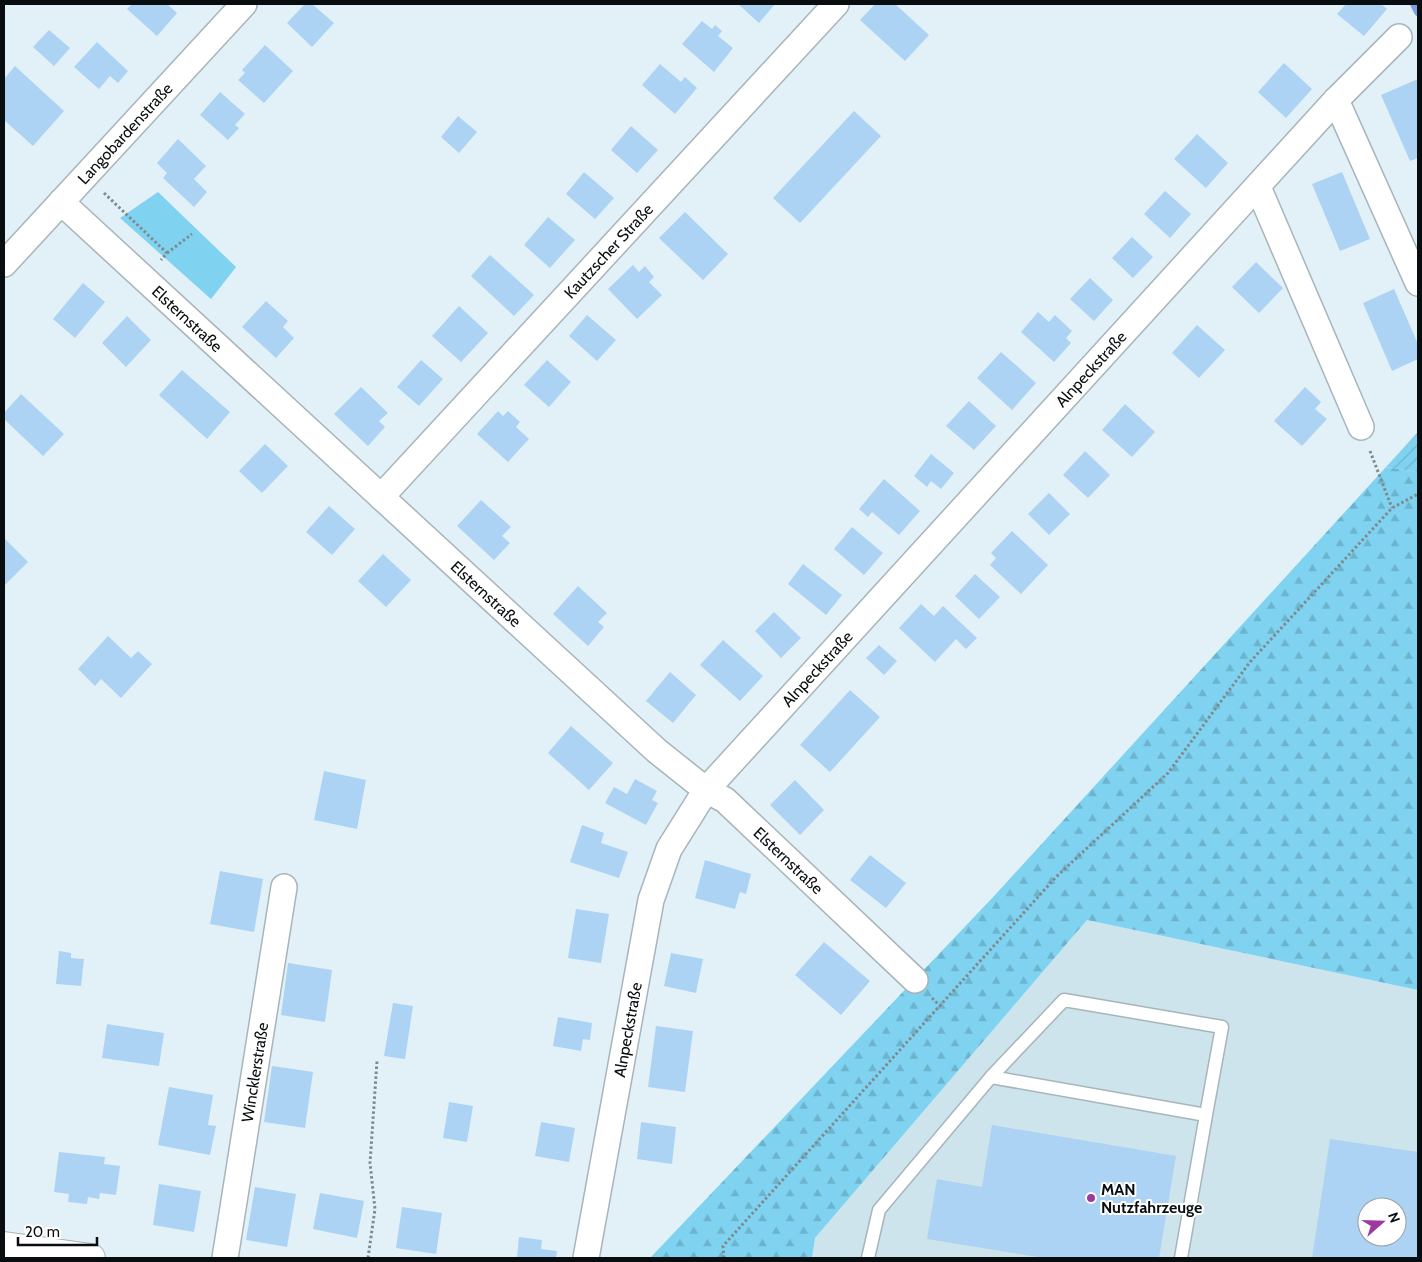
<svg xmlns="http://www.w3.org/2000/svg" width="1422" height="1262" font-family="Cabin,sans-serif">
	<style>
		.built { fill: #cde4ec; fill-rule: evenodd }
		.forest { fill: url(#forest-firs) }
		.park { fill: #7fd3f1 }
		.garden { fill: url(#garden-furrows) }
		.lines { fill: none; stroke-linecap: round; stroke-linejoin: round }
		.stream { stroke: #80a0e0; stroke-width: 8 }
		.building { fill: #acd3f3; fill-rule: evenodd }
		.service-casing { stroke: #a7b5bb; stroke-width: 15 }
		.minor-casing { stroke: #a7b5bb; stroke-width: 28 }
		.tertiary-casing { stroke: #a7b5bb; stroke-width: 30 }
		.path { stroke: #7f8a8e; stroke-width: 3; stroke-dasharray: 2.5 2.5; stroke-linecap: butt }
		.service { stroke: #fff; stroke-width: 12 }
		.minor { stroke: #fff; stroke-width: 25 }
		.tertiary { stroke: #fff; stroke-width: 28 }
		.poi-dot { fill: #9c3aa1; stroke: #fff; stroke-width: 2 }
		.labels { text-anchor: middle; dominant-baseline: central; stroke-width: 4; stroke-linejoin: round; paint-order: stroke }
		.street-label { font-size: 16px; fill: #080d0f; stroke: #fff }
		.poi-label { font-size: 16px; font-weight: bold; fill: #080d0f; stroke: #fff; text-anchor: start }
	</style>
	<defs>
		<pattern id="forest-firs" width="22" height="20" patternUnits="userSpaceOnUse" patternTransform="scale(1.25)"><rect width="22" height="20" fill="#7fd3f1"/><path d="M5 1l3.5 6h-7zM16 11l3.5 6h-7z" fill="#6cb4cd"/></pattern>
		<pattern id="garden-furrows" width="10" height="10" patternUnits="userSpaceOnUse" patternTransform="scale(1.25)"><rect width="10" height="10" fill="#7fd3f1"/><path d="M-1 1l2-2M0 10L10 0M9 11l2-2" fill="none" stroke="#6cb4cd"/></pattern>
	</defs>
	<rect width="100%" height="100%" fill="#e2f1f7"/>
	<path class="built" d="M1087,920L1418,990V1258H812L815,1238ZM1367,1207H1397V1237H1367Z"/>
	<path class="forest" d="M1386,467L1418,472V990L1087,920L815,1238L812,1258H650L995,895Z"/>
	<path class="park" d="M158,192L236,267L211,299L120,218Z"/>
	<path class="garden" d="M1418,432V472L1386,467Z"/>
	<g class="lines">
		<path class="stream" d="M1414,4L1418,12"/>
	</g>
	<path class="building" d="M132,4H167L177,13L157,36L127,9Z
		M305,4H312L334,23L312,47L287,23Z
		M738,4H775L759,23Z
		M875,4H895L929,35L905,61L860,20Z
		M1346,4H1381L1387,9L1364,36L1337,14Z
		M702,21L712,29L715,25L722,31L718,36L733,48L714,72L682,44Z
		M49,30L70,48L54,66L33,47Z
		M97,42L128,71L118,83L110,76L99,89L74,67Z
		M265,45L293,71L264,103L238,80L245,73L242,70Z
		M1284,63L1312,89L1286,118L1258,92Z
		M660,64L681,82L685,77L697,88L675,114L642,85Z
		M15,66L64,111L33,146L4,120V79Z
		M1418,79V158L1410,161L1381,95Z
		M220,92L245,114L235,125L239,128L228,140L200,115Z
		M854,111L881,136L800,223L773,198Z
		M458,116L477,132L459,153L441,137Z
		M631,126L658,150L637,173L611,150Z
		M1197,134L1228,163L1206,188L1174,159Z
		M178,139L206,166L194,179L207,192L194,207L163,178L167,173L157,163Z
		M584,172L614,198L595,219L566,194Z
		M1342,172L1370,239L1340,251L1312,184Z
		M1165,191L1191,214L1170,238L1144,214Z
		M685,212L728,254L703,280L659,238Z
		M548,217L575,240L550,268L524,245Z
		M1132,237L1153,257L1133,278L1112,258Z
		M490,255L534,295L514,316L471,276Z
		M1256,262L1283,288L1259,313L1232,287Z
		M633,265L639,272L645,266L654,277L649,282L662,295L637,319L608,289Z
		M1090,278L1113,300L1094,321L1070,299Z
		M83,283L105,302L75,338L53,319Z
		M1394,289L1418,344V359L1392,371L1363,303Z
		M266,301L288,321L283,327L294,338L276,358L242,327Z
		M459,306L488,333L461,362L432,336Z
		M1038,312L1049,322L1055,315L1072,331L1066,338L1071,343L1054,362L1021,332Z
		M587,315L616,340L597,361L569,336Z
		M127,316L151,340L126,367L102,343Z
		M1197,325L1225,350L1199,378L1172,353Z
		M1001,352L1036,383L1012,410L977,378Z
		M421,360L443,379L419,406L397,387Z
		M547,360L571,382L549,407L524,385Z
		M182,370L230,412L207,439L159,395Z
		M361,387L388,413L379,421L385,427L368,446L334,414Z
		M1305,387L1321,402L1315,409L1327,419L1302,446L1274,421Z
		M21,394L64,434L43,456L4,419V413Z
		M969,401L996,426L974,450L946,426Z
		M1125,404L1155,432L1132,457L1102,430Z
		M498,411L503,416L508,411L520,422L516,427L529,439L508,462L477,434Z
		M265,444L288,466L262,493L239,471Z
		M1085,451L1110,475L1088,498L1063,475Z
		M931,454L954,473L941,489L931,481L927,487L914,476Z
		M884,479L920,511L899,535L872,512L868,517L859,509Z
		M1049,493L1070,514L1049,535L1028,514Z
		M481,500L511,527L502,536L510,543L494,560L457,526Z
		M329,506L355,529L332,555L306,532Z
		M852,527L883,553L864,575L834,549Z
		M1012,531L1048,565L1021,594L990,565L996,558L991,553Z
		M4,538L28,562L4,586Z
		M383,554L411,580L386,607L358,581Z
		M803,564L842,595L826,615L788,584Z
		M975,574L1000,597L979,619L955,596Z
		M578,586L607,613L598,622L604,627L588,646L553,614Z
		M921,604L934,616L943,606L977,638L966,649L956,639L935,662L899,628Z
		M774,612L801,638L781,658L755,631Z
		M108,636L131,658L138,651L152,664L121,698L101,679L95,686L78,669Z
		M723,640L763,676L740,701L700,665Z
		M879,645L897,661L884,675L866,658Z
		M670,672L696,695L673,723L646,701Z
		M850,690L880,717L830,772L800,745Z
		M571,726L613,763L589,790L548,753Z
		M324,771L366,780L357,829L314,820Z
		M635,779L657,791L652,800L658,803L646,825L605,803L614,787L627,794Z
		M795,780L824,810L800,835L770,805Z
		M582,825L604,833L601,843L628,852L619,878L570,862Z
		M870,855L906,883L886,908L850,880Z
		M705,860L751,874L746,894L740,892L735,909L695,898Z
		M220,871L263,879L254,932L210,924Z
		M576,909L609,914L601,963L568,958Z
		M824,942L870,981L841,1015L795,975Z
		M59,951L71,953V958L84,959L81,986L56,984Z
		M671,953L703,959L696,993L664,986Z
		M288,963L332,970L325,1022L281,1015Z
		M393,1003L413,1006L405,1059L384,1056Z
		M558,1017L592,1023L590,1040L583,1039L581,1051L553,1046Z
		M107,1024L164,1033L159,1066L102,1058Z
		M656,1026L693,1031L685,1092L648,1087Z
		M272,1066L313,1072L305,1128L264,1122Z
		M169,1087L213,1095L208,1125L216,1126L210,1155L158,1145Z
		M449,1102L473,1106L467,1142L443,1138Z
		M541,1122L575,1128L569,1162L535,1156Z
		M641,1122L676,1127L672,1164L637,1159Z
		M992,1125L1176,1156L1159,1258H1044L927,1239L937,1179L982,1187Z
		M1330,1139L1418,1152V1258H1312ZM1367,1207H1397V1237H1367Z
		M59,1152L105,1157L104,1164L120,1166L116,1195L100,1193L99,1199L88,1197L87,1204L68,1202L69,1194L54,1192Z
		M159,1184L201,1191L194,1232L153,1225Z
		M255,1187L296,1194L287,1247L246,1240Z
		M320,1193L364,1201L357,1238L313,1229Z
		M402,1207L442,1213L436,1254L396,1248Z
		M519,1237L542,1240L541,1249L557,1251L556,1258H517Z"/>
	<g class="lines">
		<g class="service-casing">
			<path id="service" d="M991,1077L1064,1000L1222,1027L1206,1115
				M868,1258L879,1210L991,1077L1206,1115L1181,1258"/>
		</g>
		<g class="minor-casing">
			<g id="minor">
				<path d="M1336,100L1418,283"/>
				<path d="M1258,187L1361,427"/>
				<path id="s1" d="M61,202L657,751L706,790L725,800L915,980"/>
				<path id="s2" d="M4,264L244,4"/>
				<path id="s3" d="M381,497L836,4"/>
				<path id="s4" d="M225,1258L284,887"/>
				<path id="s5" d="M586,1258L651,900L669,849L706,790L1336,100L1399,37"/>
			</g>
		</g>
		<g class="tertiary-casing">
			<path id="tertiary" d="M4,1246L91,1258"/>
		</g>
		<path class="path" d="M104,193L167,253L161,260
			M167,253L192,234
			M1370,451L1392,508
			M932,998L940,1006
			M368,1258L375,1209L370,1163L377,1061
			M724,1258L723,1246L1056,877L1168,773L1250,662L1392,508L1418,494"/>
		<use href="#service" class="service"/>
		<use href="#minor" class="minor"/>
		<use href="#tertiary" class="tertiary"/>
	</g>
	<circle class="poi-dot" cx="1091" cy="1198" r="5"/>
	<g class="labels">
		<g class="street-label">
			<text stroke="none"><textPath href="#s2" startOffset="178">Langobardenstraße</textPath></text>
			<text stroke="none"><textPath href="#s3" startOffset="335">Kautzscher Straße</textPath></text>
			<text stroke="none"><textPath href="#s1" startOffset="172">Elsternstraße</textPath></text>
			<text stroke="none"><textPath href="#s5" startOffset="1058">Alnpeckstraße</textPath></text>
			<text stroke="none"><textPath href="#s1" startOffset="578">Elsternstraße</textPath></text>
			<text stroke="none"><textPath href="#s5" startOffset="652">Alnpeckstraße</textPath></text>
			<text stroke="none"><textPath href="#s1" startOffset="982">Elsternstraße</textPath></text>
			<text stroke="none"><textPath href="#s5" startOffset="232">Alnpeckstraße</textPath></text>
			<text stroke="none"><textPath href="#s4" startOffset="188">Wincklerstraße</textPath></text>
		</g>
		<g class="poi-label">
			<text x="1101" y="1189">MAN<tspan x="1101" dy="18">Nutzfahrzeuge</tspan></text>
		</g>
	</g>
	<rect width="1422" height="1262" fill="none" stroke="#080d0f" stroke-width="10"/>
	<g transform="translate(1382 1222) rotate(70)"><circle r="24" fill="#ffffff" stroke="#9c9e9f"/>
	<path d="M0-4L9 19L0 12L-9 19Z" fill="#9c3aa1"/>
	<text y="-8" font-size="14" font-weight="bold" text-anchor="middle" fill="#080d0f">N</text>
	</g>
	<path d="M18 1237v8h79v-8" fill="none" stroke="#080d0f" stroke-width="2.5"/>
	<text x="25" y="1237" font-size="15" fill="#080d0f" stroke="#ffffff" stroke-width="4" paint-order="stroke">20 m</text>
</svg>
